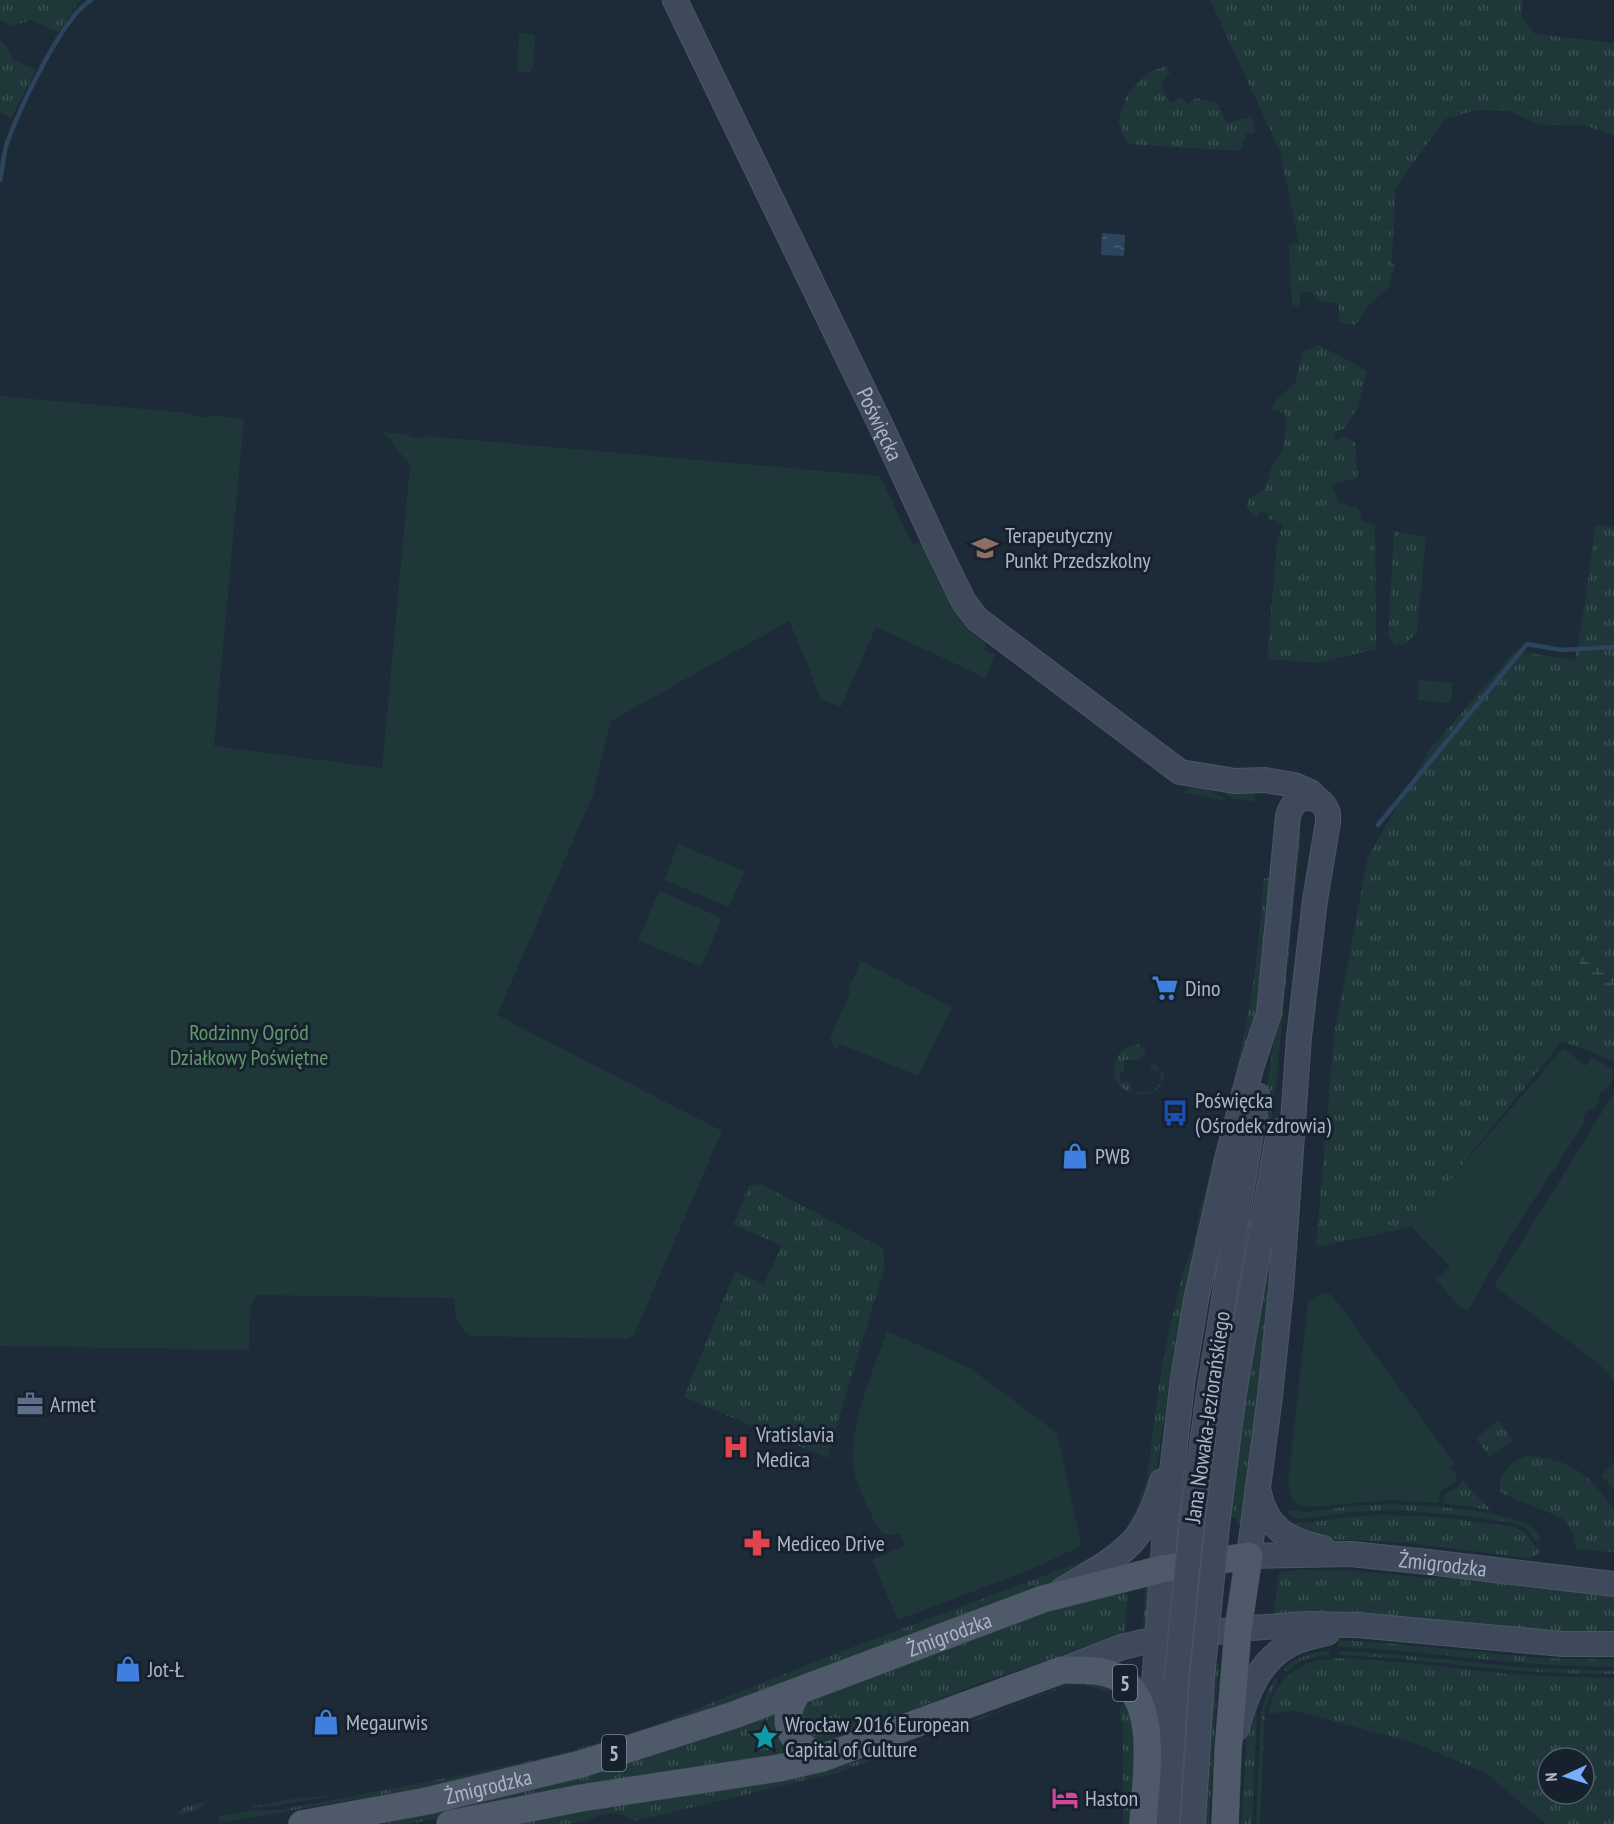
<svg xmlns="http://www.w3.org/2000/svg" width="1614" height="1824" font-family="'PT Sans Narrow',sans-serif">
	<style>
		.grass { fill: url(#grass-tufts); fill-rule: evenodd }
		.wetland { fill: url(#wetland-marsh) }
		.green { fill: #1f3739 }
		.water { fill: url(#water-ripples) }
		.lines { fill: none; stroke-linecap: round; stroke-linejoin: round }
		.stream { stroke: #2d445f; stroke-width: 4.5 }
		.secondary-casing { stroke: #4c5664; stroke-width: 26 }
		.primary-casing { stroke: #3b4452; stroke-width: 28 }
		.secondary { stroke: #3e4a5c; stroke-width: 24 }
		.primary { stroke: #4e5a69; stroke-width: 27 }
		.secondary-bridge-casing { stroke: #4c5664; stroke-width: 26; stroke-linecap: butt }
		.secondary-bridge { stroke: #3e4a5c; stroke-width: 24 }
		.labels { text-anchor: middle; dominant-baseline: central; stroke-width: 6; stroke-linejoin: round; paint-order: stroke }
		.shield { fill: #17202d; stroke: #7f8998; stroke-width: 1.5 }
		.shield-label { font-size: 21px; font-weight: bold; fill: #abb6c6 }
		.street-label { font-size: 22px; fill: #abb6c6; stroke: #17202d }
		.poi-label { font-size: 22px; fill: #abb6c6; stroke: #17202d; text-anchor: start }
		.park-label { font-size: 22px; fill: #60986c; stroke: #17202d }
	</style>
	<defs>
		<pattern id="grass-tufts" width="24" height="20" patternUnits="userSpaceOnUse" patternTransform="scale(1.5)"><rect width="24" height="20" fill="#1f3739"/><path d="M3 7l-1-3M5 7V3M7 7l1-3M15 17l-1-3M17 17v-4M19 17l1-3" fill="none" stroke="#3d5254"/></pattern>
		<pattern id="wetland-marsh" width="20" height="14" patternUnits="userSpaceOnUse" patternTransform="scale(1.5)"><rect width="20" height="14" fill="#1f3739"/><path d="M1 5h8M5 5V1M11 12h8M15 12V8" fill="none" stroke="#3d5254"/></pattern>
		<pattern id="water-ripples" width="26" height="14" patternUnits="userSpaceOnUse" patternTransform="scale(1.5)"><rect width="26" height="14" fill="#2d445f"/><path d="M2 4q2-2 4 0t4 0M15 11q2-2 4 0t4 0" fill="none" stroke="#495d74"/></pattern>
	</defs>
	<rect width="100%" height="100%" fill="#1d2a38"/>
	<path class="grass" d="M0,0H82L78,3L59,32L30,20L13,26L0,20Z
		M1210,0H1523L1521,17L1535,34L1614,43V136L1584,125H1540L1509,111L1476,110L1445,119L1395,189L1392,263L1395,265L1388,288L1369,305L1355,325L1339,322V304L1317,300L1311,292L1301,293L1299,306L1292,305L1289,245L1299,243L1280,151Z
		M0,41L5,44L13,60L36,70L11,118L0,112Z
		M1167,66L1170,73L1161,84L1170,103L1180,97L1188,104L1196,98L1217,102L1227,123L1251,117L1256,133L1246,134L1240,151L1128,144L1125,141L1118,121L1128,93L1149,72Z
		M1319,345L1367,371L1358,407L1345,428L1334,433L1335,441L1343,436L1355,443L1358,478L1332,484L1338,502L1358,508L1362,521L1375,525L1376,649L1318,663L1267,659L1277,541L1283,524L1276,523V520L1268,519V513L1259,512L1257,518L1246,508L1249,498L1264,491L1272,466L1284,447L1286,425L1285,413L1272,410L1274,402L1295,383L1303,351Z
		M1595,525L1614,527V1061L1562,1041L1412,1227L1316,1247L1334,1035L1368,857L1431,748L1515,651L1575,660L1585,603Z
		M1394,531L1426,537L1417,633L1406,643L1395,646L1388,636Z
		M1299,833H1301L1275,1094L1246,1269L1209,1515L1204,1514L1218,1394L1281,997Z
		M1264,878H1270L1273,909L1253,1041L1176,1336L1156,1472L1136,1528L1128,1523L1138,1505L1147,1479L1158,1392L1168,1335L1184,1269L1195,1241L1198,1218C1215,1151 1235,1083 1248,1014C1257,969 1260,923 1264,878Z
		M1139,1044L1146,1053L1139,1060H1124V1071L1120,1072V1082H1130L1132,1093L1153,1091L1161,1083L1160,1070H1151V1066L1155,1064L1165,1075C1155,1111 1102,1093 1116,1059C1121,1049 1128,1046 1139,1044Z
		M1283,1156L1249,1525L1237,1524L1236,1518H1227L1245,1391Z
		M761,1184L883,1248L885,1266L827,1458L684,1397L735,1271L764,1284L782,1245L733,1225L749,1186Z
		M1499,1421L1513,1441L1489,1457L1476,1438Z
		M1526,1456C1543,1456 1567,1462 1581,1473C1594,1482 1604,1497 1614,1509V1552L1577,1549L1571,1530L1562,1518L1503,1494L1500,1490C1498,1472 1511,1462 1526,1456Z
		M1463,1480L1472,1491L1491,1510L1444,1503L1445,1494L1458,1487Z
		M1388,1504C1414,1506 1538,1508 1540,1540L1536,1542L1528,1530L1516,1523L1457,1515L1398,1510L1352,1512L1300,1519L1292,1517L1287,1513L1291,1510L1307,1512L1351,1506Z
		M1378,1515L1428,1516L1515,1527L1524,1532L1541,1552L1535,1556L1527,1558L1409,1543L1308,1538L1289,1522L1303,1523L1350,1517Z
		M1119,1537L1126,1540L1082,1572L1033,1588L746,1700L518,1771L220,1823L219,1816L250,1811L279,1810L472,1773L556,1755L638,1732L832,1655L1078,1563L1099,1552L1116,1538Z
		M1300,1570L1357,1571L1431,1578H1491L1614,1593V1635L1273,1617L1279,1572Z
		M1128,1586L1125,1633L972,1686L831,1742L821,1744L802,1734V1706L807,1701L1047,1610Z
		M1145,1587H1150L1151,1626L1143,1629Z
		M1338,1640L1397,1644L1542,1658L1614,1660V1667C1572,1666 1531,1664 1490,1660C1439,1655 1389,1648 1338,1647Z
		M1330,1651L1329,1655L1302,1660L1287,1671L1282,1670C1295,1658 1311,1652 1330,1651Z
		M1340,1651L1390,1654L1518,1667L1614,1671V1674C1570,1674 1526,1672 1481,1667C1434,1663 1388,1656 1340,1655Z
		M1341,1658L1410,1663L1517,1675L1614,1678V1824H1546L1486,1773L1414,1743L1293,1710L1268,1714C1275,1675 1304,1658 1341,1658ZM1548,1758H1584V1794H1548Z
		M1219,1663L1209,1824H1206L1216,1664Z
		M1273,1675L1264,1689L1257,1709L1252,1824H1241L1248,1716L1251,1701Z
		M1276,1678L1277,1682L1265,1709L1260,1822V1824H1256L1261,1712L1268,1690Z
		M1085,1680L1115,1689L1109,1692L1083,1684L1069,1685L841,1772L635,1821C608,1803 593,1823 567,1824C543,1824 519,1824 496,1824L838,1767L904,1747L1063,1686Z
		M1184,1683L1193,1684L1184,1824H1176Z
		M1127,1700L1137,1721L1133,1824H1123V1726L1119,1708Z
		M781,1709L795,1753L574,1791L410,1824H384Z
		M332,1796L272,1806L249,1807L304,1797Z
		M204,1802V1805L196,1811L176,1815L185,1807Z"/>
	<path class="wetland" d="M1582,957L1614,966V988L1578,968Z"/>
	<path class="green" d="M522,33L533,34L535,37L533,69L530,72H520L517,70L519,36Z
		M0,396L189,413C195,417 204,419 210,415L244,419L214,746L382,768L410,465L383,432C389,433 396,433 403,434C412,436 418,441 427,436L880,476L913,545L921,542L959,617L972,631L987,641L983,650L995,654L986,678L876,627L841,707L820,699L810,670L789,621L611,721L593,795L497,1015L722,1131L634,1335L628,1339L471,1336C454,1324 456,1316 454,1298L257,1295L250,1306L249,1350L0,1346Z
		M1419,680L1453,683L1451,703L1417,700Z
		M1199,784L1228,801L1183,793L1189,788Z
		M1208,784L1248,791L1255,794L1254,802L1232,798Z
		M678,844L745,871L729,907L664,880Z
		M659,891L722,918L701,967L638,940Z
		M861,961L952,1007L918,1076L840,1044L836,1049L830,1039L850,992L848,990Z
		M1563,1048L1586,1066L1592,1057L1614,1070C1614,1081 1609,1089 1599,1094V1101L1593,1110L1589,1109L1583,1117L1585,1122L1510,1236L1468,1311L1459,1307L1436,1279L1450,1267L1412,1227L1454,1175Z
		M1614,1093V1380L1602,1367L1590,1357L1494,1286Z
		M1321,1293L1332,1295L1454,1463L1450,1467L1457,1475L1455,1483L1440,1491L1439,1503L1391,1500L1309,1507L1302,1506L1292,1500L1288,1483L1308,1302Z
		M887,1331L970,1368L1057,1433L1081,1543L1075,1549L1030,1570L898,1620L872,1560L905,1545L900,1534C881,1538 878,1530 871,1514C864,1500 857,1485 854,1470C846,1430 874,1370 887,1331Z
		M1614,1463V1490L1601,1475Z"/>
	<path class="water" d="M1102,233L1125,235L1124,256L1101,255Z"/>
	<g class="lines">
		<path class="stream" d="M0,180C3,168 3,155 7,143C19,110 62,17 91,0
			M1378,825L1527,644L1562,650L1614,647"/>
		<g class="secondary-casing">
			<g id="secondary">
				<path id="s1" d="M675,0L882,428L939,551L964,602L977,619L1180,772L1235,781L1265,780L1294,785L1310,792L1324,805L1328,813V822L1315,900L1299,1037L1281,1290L1270,1396L1249,1556L1351,1554L1428,1562L1614,1584"/>
				<path d="M1259,1493C1267,1529 1288,1540 1323,1548"/>
				<path d="M1218,1517L1234,1393L1279,1131"/>
				<path d="M1192,1521L1209,1392L1257,1095"/>
				<path d="M1062,1590C1085,1576 1112,1563 1131,1543C1147,1527 1156,1502 1162,1481"/>
				<path d="M1065,1669L1122,1647L1143,1642L1238,1629L1307,1624L1357,1625L1563,1644H1614"/>
				<path d="M1236,1729C1246,1697 1258,1660 1291,1644C1302,1638 1315,1636 1327,1633"/>
				<path d="M1149,1731L1155,1670L1165,1530L1183,1378L1196,1300L1228,1155L1252,1065L1269,1013L1288,816C1293,799 1307,792 1322,803"/>
				<path d="M1167,1824L1176,1682"/>
				<path d="M1193,1824L1202,1678"/>
			</g>
		</g>
		<g class="primary-casing">
			<g id="primary">
				<path d="M798,1692C777,1723 792,1744 822,1758"/>
				<path id="s2" d="M302,1824L427,1801L581,1764L734,1715L1043,1599L1162,1569L1249,1556L1238,1629L1228,1751L1225,1824"/>
				<path d="M450,1824L581,1798L779,1768L822,1758L1062,1670C1080,1670 1101,1669 1117,1677C1161,1700 1145,1783 1143,1824"/>
			</g>
		</g>
		<use href="#secondary" class="secondary"/>
		<use href="#primary" class="primary"/>
		<g class="secondary-bridge-casing">
			<path id="secondary-bridge" d="M1202,1678L1218,1517
				M1176,1682L1192,1521"/>
		</g>
		<use href="#secondary-bridge" class="secondary-bridge"/>
	</g>
	<defs>
		<g id="school-bare" transform="scale(2.07)"><path d="M0-5L7-2L0 1L-7-2ZM-4 1L0 2.5L4 1V4Q0 6-4 4Z" fill="#8d6e63" stroke="#17202d" stroke-width="2.5" paint-order="stroke"/></g>
		<g id="supermarket-bare" transform="scale(2.07)"><path d="M-6-5.5h2.5l.6 2H6L4.5 2H-2.5L-4.4-4H-6ZM-1.5 3.2a1.3 1.3 0 1 0 .1 0ZM3 3.2a1.3 1.3 0 1 0 .1 0Z" fill="#3f7fe0" stroke="#17202d" stroke-width="2.5" paint-order="stroke"/></g>
		<g id="bus-bare" transform="scale(2.07)"><path d="M-5-6H5V4H4V6H2V4H-2V6H-4V4H-5ZM-3.5-4V0h7V-4ZM-3.5 1.2v1.5H-2V1.2ZM2 1.2v1.5H3.5V1.2Z" fill="#1a4fb4" stroke="#17202d" stroke-width="2.5" paint-order="stroke"/></g>
		<g id="shop-bare" transform="scale(2.07)"><path d="M-5-2.5h2.3a2.7 3.5 0 0 1 5.4 0H5L5.5 6h-11ZM-1.5-2.5h3a1.5 2.3 0 0 0-3 0Z" fill="#3f7fe0" stroke="#17202d" stroke-width="2.5" paint-order="stroke"/></g>
		<g id="office-bare" transform="scale(2.07)"><path d="M-6-3h4V-5.5h4V-3h4V5H-6ZM-1-4.5V-3h2v-1.5ZM-6 0V1H6V0Z" fill="#5c6f8a" stroke="#17202d" stroke-width="2.5" paint-order="stroke"/></g>
		<g id="hospital-bare" transform="scale(2.07)"><path d="M-5-5h3v3.5h4V-5h3V5h-3V1.5h-4V5h-3Z" fill="#e0444e" stroke="#17202d" stroke-width="2.5" paint-order="stroke"/></g>
		<g id="pharmacy-bare" transform="scale(2.07)"><path d="M-2-6h4v4h4v4h-4v4h-4v-4h-4v-4h4Z" fill="#e0444e" stroke="#17202d" stroke-width="2.5" paint-order="stroke"/></g>
		<g id="sight-bare" transform="scale(2.07)"><path d="M0-6L1.8-2.2L6-1.7L2.9 1.2L3.7 5.4L0 3.3L-3.7 5.4L-2.9 1.2L-6-1.7L-1.8-2.2Z" fill="#0f9aa8" stroke="#17202d" stroke-width="2.5" paint-order="stroke"/></g>
		<g id="hotel-bare" transform="scale(2.07)"><path d="M-6-4.5h1.5V1H6V5H4.5V3h-9V5H-6ZM-4 0a1.8 1.8 0 1 1 3.6 0ZM.5 0V-2.5h3Q6-2.5 6 0Z" fill="#d1479c" stroke="#17202d" stroke-width="2.5" paint-order="stroke"/></g>
	</defs>
	<g fill-rule="evenodd">
		<use href="#school-bare" x="985" y="548"/>
		<use href="#supermarket-bare" x="1165" y="988"/>
		<use href="#bus-bare" x="1175" y="1113"/>
		<use href="#shop-bare" x="1075" y="1156"/>
		<use href="#office-bare" x="30" y="1404"/>
		<use href="#hospital-bare" x="736" y="1447"/>
		<use href="#pharmacy-bare" x="757" y="1543"/>
		<use href="#shop-bare" x="128" y="1669"/>
		<use href="#shop-bare" x="326" y="1722"/>
		<use href="#sight-bare" x="765" y="1737"/>
		<use href="#hotel-bare" x="1065" y="1798"/>
	</g>
	<g class="labels">
		<g class="shield">
			<rect x="1113" y="1665" width="24" height="36" rx="4.5"/>
			<rect x="602" y="1735" width="24" height="36" rx="4.5"/>
		</g>
		<g class="shield-label">
			<text x="1125" y="1683">5</text>
			<text x="614" y="1753">5</text>
		</g>
		<g class="street-label">
			<text stroke="none"><textPath href="#s1" startOffset="471">Poświęcka</textPath></text>
			<text transform="translate(1207 1417) rotate(-82)">Jana Nowaka-Jeziorańskiego</text>
			<text stroke="none"><textPath href="#s1" startOffset="2046">Żmigrodzka</textPath></text>
			<text stroke="none"><textPath href="#s2" startOffset="676">Żmigrodzka</textPath></text>
			<text stroke="none"><textPath href="#s2" startOffset="190">Żmigrodzka</textPath></text>
		</g>
		<g class="poi-label">
			<text x="1005" y="535">Terapeutyczny<tspan x="1005" dy="25">Punkt Przedszkolny</tspan></text>
			<text x="1185" y="988">Dino</text>
			<text x="1195" y="1100">Poświęcka<tspan x="1195" dy="25">(Ośrodek zdrowia)</tspan></text>
			<text x="1095" y="1156">PWB</text>
			<text x="50" y="1404">Armet</text>
			<text x="756" y="1434">Vratislavia<tspan x="756" dy="25">Medica</tspan></text>
			<text x="777" y="1543">Mediceo Drive</text>
			<text x="148" y="1669">Jot-Ł</text>
			<text x="346" y="1722">Megaurwis</text>
			<text x="785" y="1724">Wrocław 2016 European<tspan x="785" dy="25">Capital of Culture</tspan></text>
			<text x="1085" y="1798">Haston</text>
		</g>
		<g class="park-label">
			<text x="249" y="1032">Rodzinny Ogród<tspan x="249" dy="25">Działkowy Poświętne</tspan></text>
		</g>
	</g>
	<g transform="translate(1566 1776) rotate(266)"><circle r="28" fill="#17202d" stroke="#525c6a" stroke-width="1.5"/>
	<path d="M0-4.5L10 22L0 15L-10 22Z" fill="#77afff"/>
	<text y="-9" font-size="16" font-weight="bold" text-anchor="middle" fill="#abb6c6">N</text>
	</g>
</svg>
